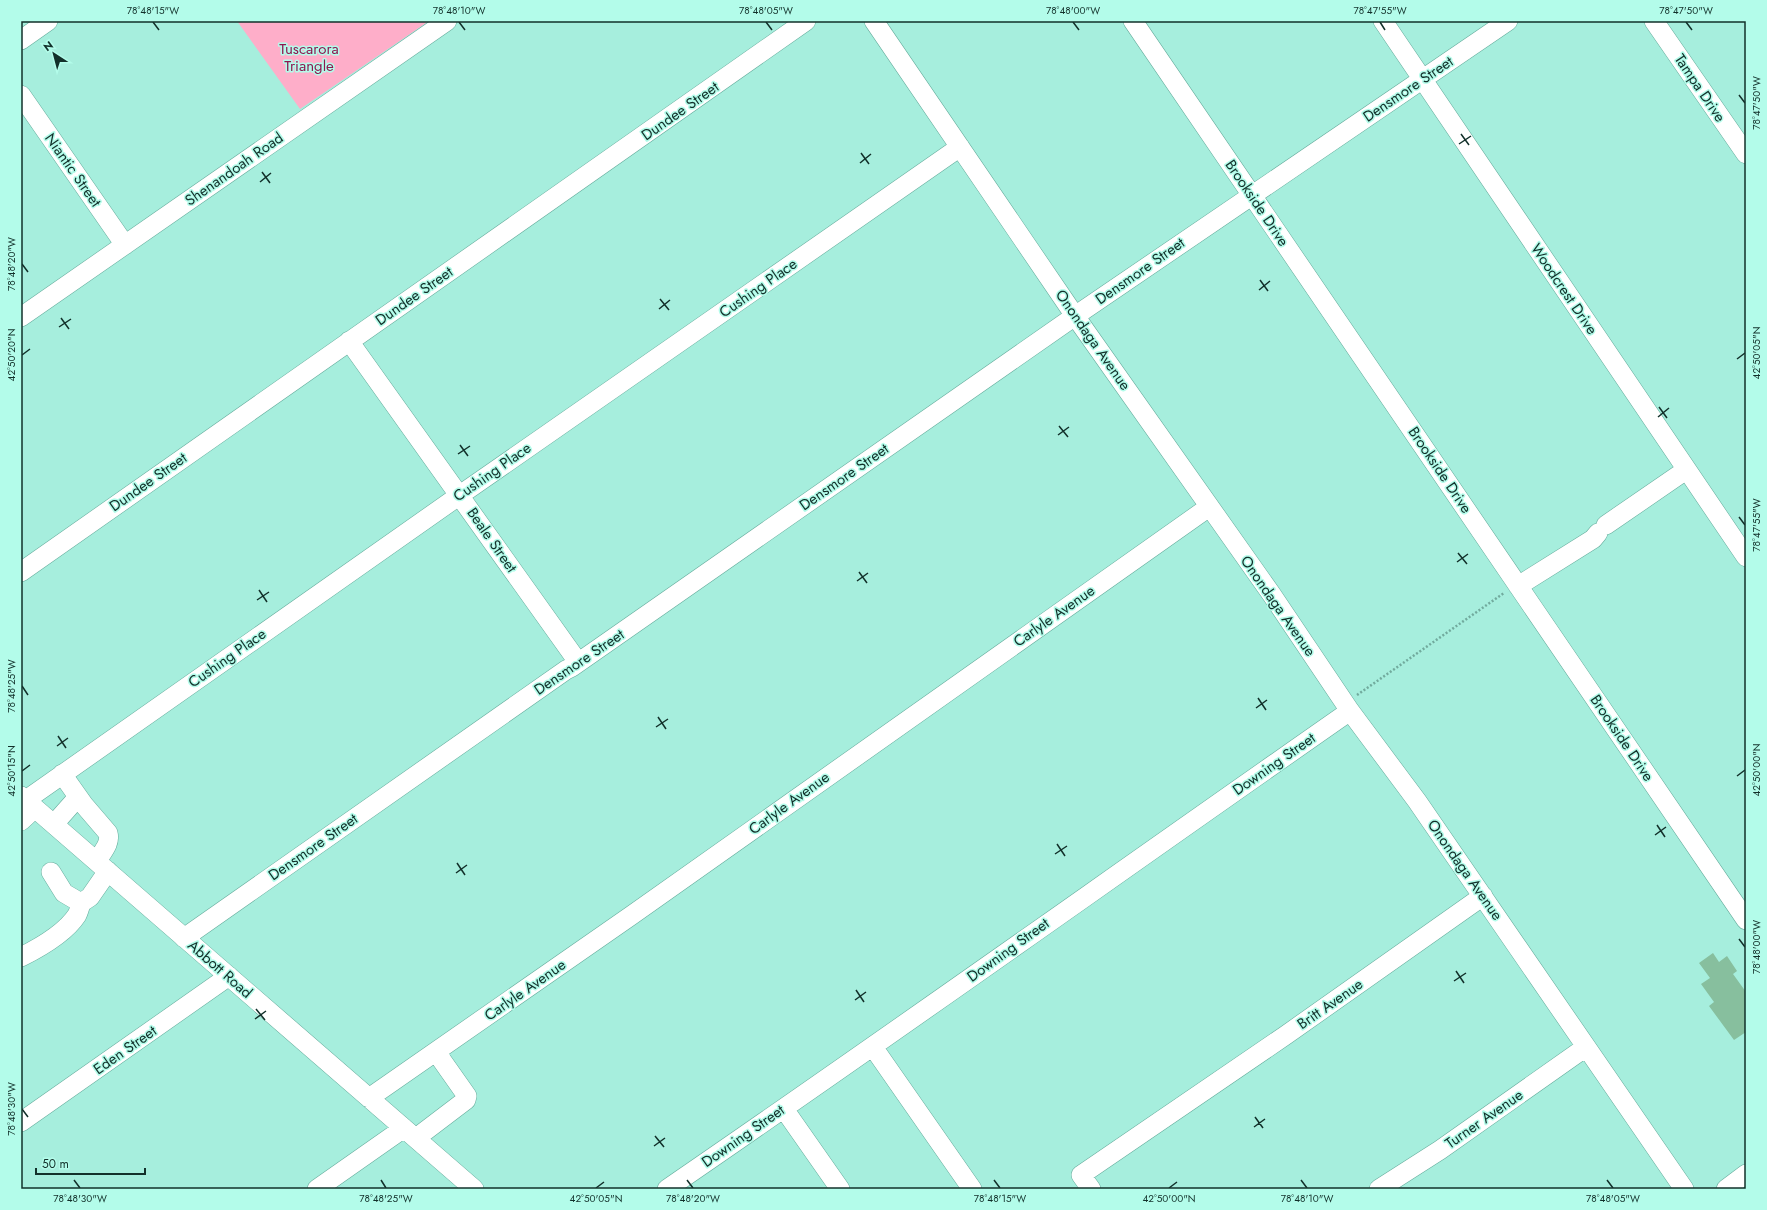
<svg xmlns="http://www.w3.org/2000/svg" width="1767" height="1210" font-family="Jost,sans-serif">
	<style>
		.green { fill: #feaec9 }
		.building { fill: #87bf9e }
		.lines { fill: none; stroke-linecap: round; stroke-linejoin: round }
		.minor-casing { stroke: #65ac9c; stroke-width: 20 }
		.path { stroke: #71aa9d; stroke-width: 2.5; stroke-dasharray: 2 2; stroke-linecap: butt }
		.minor { stroke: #fff; stroke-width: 19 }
		.ticks { fill: none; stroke: #12302a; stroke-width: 1.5 }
		.labels { text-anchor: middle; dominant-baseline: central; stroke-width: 3; stroke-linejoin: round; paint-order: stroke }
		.park-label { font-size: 15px; fill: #8d174f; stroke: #b3fcea }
		.street-label { font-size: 15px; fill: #12302a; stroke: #b3fcea }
		.neatline { fill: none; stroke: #12302a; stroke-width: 1.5 }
		.ticks-label { font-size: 10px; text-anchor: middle; fill: #12302a }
	</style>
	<rect width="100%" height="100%" fill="#a6eedd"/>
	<path class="green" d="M237,21H429L300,109Z"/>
	<path class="building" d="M1713,953L1719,962L1727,956L1737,971L1733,974L1746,992V1032L1734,1040L1709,1006L1714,1002L1701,984L1710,978L1699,963Z"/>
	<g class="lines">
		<g class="minor-casing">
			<path id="minor" d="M874,21L1075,316L1272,595L1350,711L1417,801L1684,1189
				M1133,21L1746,920
				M1383,21L1746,557
				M1654,21L1746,154
				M21,40L48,21
				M21,95L125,245
				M21,317L447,21
				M349,341L578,662
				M1606,525L1686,470
				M21,572C283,388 546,206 806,21
				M1518,586L1593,539L1598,533
				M62,774L84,805L108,833C111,844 102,852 97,861
				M21,796L474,1189
				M26,800L460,495L960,147
				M21,821L35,808
				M54,824L78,797
				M51,872L64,893L81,903L90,897L108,871
				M184,938L566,670L572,667L1075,316L1508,21
				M21,957C39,948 66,932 77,915C79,911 80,907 81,903
				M873,1047L972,1189
				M369,1098L632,915L1209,507
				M784,1109L840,1189
				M21,1122L229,976
				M416,1138L466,1100L467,1096L436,1052
				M317,1189L404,1128
				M667,1189C896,1032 1122,870 1350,711
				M1091,1189L1081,1175L1286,1035L1483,896
				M1379,1189L1440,1150L1586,1047
				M1726,1189L1746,1174"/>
		</g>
		<path class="path" d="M1357,695L1504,593"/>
		<use href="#minor" class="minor"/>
	</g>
	<path class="ticks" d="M153,22L159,30M459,22L465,30M766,22L772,30M1073,22L1079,30M1380,22L1385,30M1686,22L1692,30M1739,95L1745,103M1461,134L1469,145M1459,144L1471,136M861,153L869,164M860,163L871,154M262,172L270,183M260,182L271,173M22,264L28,272M1260,280L1268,291M1259,290L1270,281M660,299L669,310M659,309L670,300M61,318L69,329M59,327L71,319M22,355L30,349M1737,359L1745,353M1659,407L1667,418M1658,417L1669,408M1059,426L1068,437M1058,435L1069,427M460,445L468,456M458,454L470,446M1739,517L1745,525M1458,553L1467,564M1457,562L1468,554M859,572L867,583M857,581L868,573M259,590L267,602M257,600L269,592M22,686L28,695M1258,698L1266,710M1256,708L1267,700M658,717L666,729M656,727L668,719M58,736L66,748M57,746L68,738M22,771L30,765M1737,776L1745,770M1657,825L1665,837M1655,835L1666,827M1057,844L1065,856M1055,854L1067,846M457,863L465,875M456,873L467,865M1739,939L1745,947M1456,971L1464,983M1454,981L1466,973M856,990L864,1002M855,1000L866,992M256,1009L265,1020M255,1019L266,1011M22,1109L28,1117M1255,1117L1263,1128M1254,1127L1265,1119M655,1136L664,1147M654,1146L665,1138M74,1180L80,1188M381,1180L386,1188M687,1180L693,1188M994,1180L1000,1188M1301,1180L1307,1188M1607,1180L1613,1188M596,1188L604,1182M1169,1188L1177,1182"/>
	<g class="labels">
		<g class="park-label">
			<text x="309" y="49">Tuscarora<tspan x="309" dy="17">Triangle</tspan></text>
		</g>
		<g class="street-label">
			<text transform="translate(1700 88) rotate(56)">Tampa Drive</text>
			<text transform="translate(1408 89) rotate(-34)">Densmore Street</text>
			<text transform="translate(680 111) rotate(-35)">Dundee Street</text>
			<text transform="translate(234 169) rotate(-35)">Shenandoah Road</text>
			<text transform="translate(73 170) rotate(55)">Niantic Street</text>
			<text transform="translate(1257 203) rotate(56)">Brookside Drive</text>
			<text transform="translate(1140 271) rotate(-35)">Densmore Street</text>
			<text transform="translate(758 288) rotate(-35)">Cushing Place</text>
			<text transform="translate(1564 289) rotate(56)">Woodcrest Drive</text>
			<text transform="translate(414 296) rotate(-35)">Dundee Street</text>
			<text transform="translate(1093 340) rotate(55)">Onondaga Avenue</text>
			<text transform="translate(1440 470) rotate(56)">Brookside Drive</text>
			<text transform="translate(492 472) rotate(-35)">Cushing Place</text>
			<text transform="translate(844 477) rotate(-35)">Densmore Street</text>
			<text transform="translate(148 482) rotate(-35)">Dundee Street</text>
			<text transform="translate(492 540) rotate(55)">Beale Street</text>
			<text transform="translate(1278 606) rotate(55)">Onondaga Avenue</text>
			<text transform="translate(1054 616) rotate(-35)">Carlyle Avenue</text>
			<text transform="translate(227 658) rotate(-35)">Cushing Place</text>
			<text transform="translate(579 662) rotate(-34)">Densmore Street</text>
			<text transform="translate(1622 738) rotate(56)">Brookside Drive</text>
			<text transform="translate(1274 764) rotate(-35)">Downing Street</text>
			<text transform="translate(789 803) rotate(-36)">Carlyle Avenue</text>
			<text transform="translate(313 847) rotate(-35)">Densmore Street</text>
			<text transform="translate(1465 870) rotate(55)">Onondaga Avenue</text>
			<text transform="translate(1008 950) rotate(-36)">Downing Street</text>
			<text transform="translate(220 969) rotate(41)">Abbott Road</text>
			<text transform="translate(525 990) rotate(-35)">Carlyle Avenue</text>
			<text transform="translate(1330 1004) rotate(-35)">Britt Avenue</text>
			<text transform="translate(125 1050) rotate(-35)">Eden Street</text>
			<text transform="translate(1484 1119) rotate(-35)">Turner Avenue</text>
			<text transform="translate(743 1136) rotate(-35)">Downing Street</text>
		</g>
	</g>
	<rect width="1767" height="1210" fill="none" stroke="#b3fcea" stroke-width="44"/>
	<g transform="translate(54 54) rotate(324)" stroke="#b3fcea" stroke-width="3" paint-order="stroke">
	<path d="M0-3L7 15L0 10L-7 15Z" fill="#12302a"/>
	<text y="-6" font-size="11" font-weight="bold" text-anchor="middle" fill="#12302a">N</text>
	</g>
	<path d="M36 1168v6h109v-6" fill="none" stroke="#12302a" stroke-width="2"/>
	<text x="42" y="1168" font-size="12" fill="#12302a" stroke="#b3fcea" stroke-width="3" paint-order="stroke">50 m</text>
	<rect x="22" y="22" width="1723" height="1166" class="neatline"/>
	<g class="ticks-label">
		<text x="153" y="14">78°48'15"W</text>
		<text x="459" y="14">78°48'10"W</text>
		<text x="766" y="14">78°48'05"W</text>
		<text x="1073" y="14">78°48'00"W</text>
		<text x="1380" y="14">78°47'55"W</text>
		<text x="1686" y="14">78°47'50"W</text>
		<text transform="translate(1756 103) rotate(-90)" y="4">78°47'50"W</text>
		<text transform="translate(11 264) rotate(-90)" y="4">78°48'20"W</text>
		<text transform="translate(1756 353) rotate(-90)" y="4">42°50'05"N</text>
		<text transform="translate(11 355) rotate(-90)" y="4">42°50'20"N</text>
		<text transform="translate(1756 525) rotate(-90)" y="4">78°47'55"W</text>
		<text transform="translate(11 686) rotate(-90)" y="4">78°48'25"W</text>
		<text transform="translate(1756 770) rotate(-90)" y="4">42°50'00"N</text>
		<text transform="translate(11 771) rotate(-90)" y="4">42°50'15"N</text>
		<text transform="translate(1756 947) rotate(-90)" y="4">78°48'00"W</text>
		<text transform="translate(11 1109) rotate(-90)" y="4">78°48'30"W</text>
		<text x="80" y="1202">78°48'30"W</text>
		<text x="386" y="1202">78°48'25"W</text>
		<text x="596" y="1202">42°50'05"N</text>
		<text x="693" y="1202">78°48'20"W</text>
		<text x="1000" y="1202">78°48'15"W</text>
		<text x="1169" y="1202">42°50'00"N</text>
		<text x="1307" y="1202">78°48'10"W</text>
		<text x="1613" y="1202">78°48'05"W</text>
	</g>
</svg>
